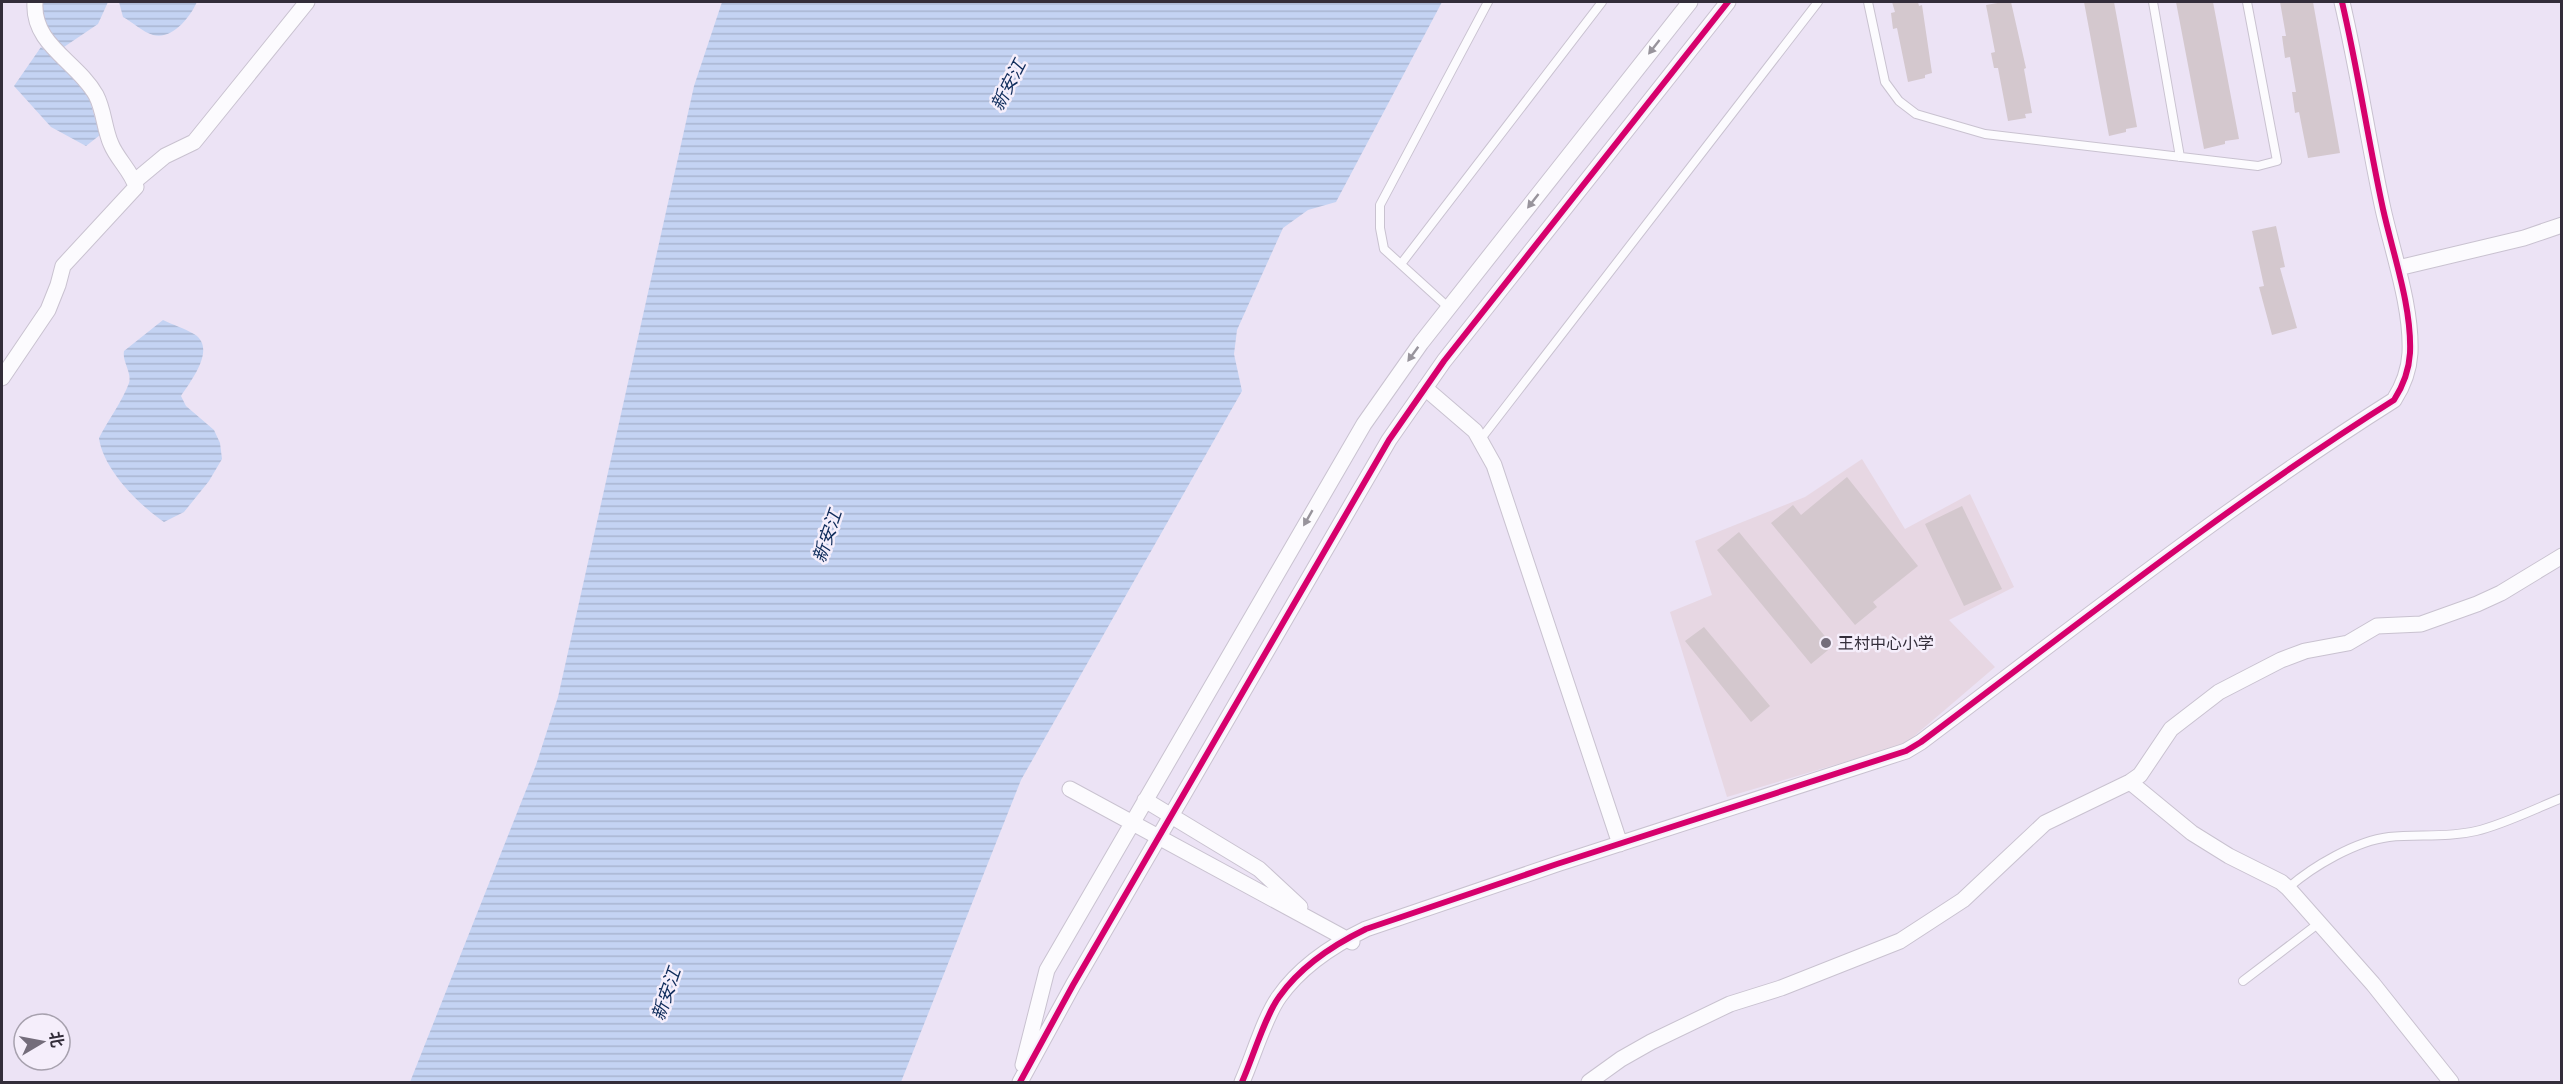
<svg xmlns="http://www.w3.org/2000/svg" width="2563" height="1084" font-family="'PT Sans','Noto Sans SC',sans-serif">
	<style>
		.education { fill: #e7d7e3 }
		.water { fill: url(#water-rules) }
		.building { fill: #d4c8ce }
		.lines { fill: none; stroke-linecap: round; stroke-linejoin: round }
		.service-casing { stroke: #c9c2d0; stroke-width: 10 }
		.minor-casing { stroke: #c9c2d0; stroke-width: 17 }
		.service { stroke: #fcfbfe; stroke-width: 8 }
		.minor { stroke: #fcfbfe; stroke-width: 15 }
		.cycleway-casing { stroke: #f5eefb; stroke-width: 10 }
		.cycleway { stroke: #d6006c; stroke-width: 6 }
		.oneway { fill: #98949c }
		.poi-dot { fill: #746d7b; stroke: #f5eefb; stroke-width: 2 }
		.labels { text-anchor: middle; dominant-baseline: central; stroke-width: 5; stroke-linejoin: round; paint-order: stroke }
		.poi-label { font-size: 16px; fill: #332d3a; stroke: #f5eefb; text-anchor: start }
		.water-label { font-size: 18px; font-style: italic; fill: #0e2b5a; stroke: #f5eefb }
	</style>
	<defs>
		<pattern id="water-rules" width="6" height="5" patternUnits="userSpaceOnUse" patternTransform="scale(1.5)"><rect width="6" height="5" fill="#c4d3f3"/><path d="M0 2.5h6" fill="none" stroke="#a9b5d1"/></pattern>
	</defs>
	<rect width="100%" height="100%" fill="#ece3f5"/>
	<path class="education" d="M1862,459L1905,529L1970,494L2014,587L1949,620L1995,667L1905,744L1727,797L1670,612L1712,595L1695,541L1805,497Z"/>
	<path class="water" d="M38,2H108L98,24L61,49L50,36Z
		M119,2H197C190,17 173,40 153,35C143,32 132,22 123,17Z
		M722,2H1442L1336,202L1308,210L1283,228L1237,330L1234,354L1242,391L1021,780L901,1082H410L536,765L558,697L694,86Z
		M41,47L66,69L88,94L100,135L86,146L51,127L14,86Z
		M163,320C173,325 184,328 194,334C217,348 191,381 181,396L186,406L214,430L220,443L222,459L209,481L184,512L164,522C139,505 103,469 99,438C107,422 123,400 129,383C132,372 122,362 124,351Z"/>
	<path class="building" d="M1892,2H1918L1919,6L1922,5L1932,73L1925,75V78L1908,82L1897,28L1893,29L1891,13L1895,12Z
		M2003,2H2011L2026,68L2024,69L2032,113L2025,114L2026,118L2008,121L1998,68H1994L1991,53L1995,52L1986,5Z
		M2084,2H2114L2137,127L2126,129V132L2109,136Z
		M2176,2H2213L2239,139L2225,141V144L2204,149Z
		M2280,2H2313L2340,153L2308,158L2299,112L2295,113L2292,92H2296L2290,57L2285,58L2282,36H2286Z
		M2276,226L2285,267L2280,268L2297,328L2272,335L2259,287L2264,286L2252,231Z
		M1847,477L1918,566L1873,602L1877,607L1855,625L1771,523L1793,505L1801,515Z
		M1962,506L2002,589L1964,606L1925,524Z
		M1739,532L1833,646L1811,664L1717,550Z
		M1704,627L1770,706L1751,722L1685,641Z"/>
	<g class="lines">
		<g class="service-casing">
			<path id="service" d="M1868,2L1885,82L1899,101L1916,114L1985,134L2258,166L2277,161L2247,2
				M2153,2L2180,157
				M1401,264L1602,2
				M1449,308L1384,249L1380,228V205L1488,2
				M1480,440L1818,2
				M2288,888C2313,866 2356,841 2389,837C2419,834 2447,838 2476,831C2505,824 2534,809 2562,798
				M2243,981L2319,923"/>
		</g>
		<g class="minor-casing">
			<path id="minor" d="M135,181L165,156L194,142L307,2
				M2398,268L2524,238L2562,225
				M2,378L48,310L58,285L63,266L136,187C132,172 117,159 111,144C104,128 104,110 96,95C77,61 32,45 35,2
				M1425,388L1475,431L1494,465L1620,844
				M2130,782L2192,833L2229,856L2281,882L2288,888L2373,984L2451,1082
				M1070,789L1352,942
				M1145,800L1259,869L1300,907
				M1023,1065L1047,970L1364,424L1421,343L1690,2
				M1020,1082L1073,985L1389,440L1444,361L1728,2
				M1242,1082C1252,1060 1265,1016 1279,997C1300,967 1333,945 1366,929L1557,864L1906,751L1921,742C2077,625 2229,504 2394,400C2403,386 2409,370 2410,353C2412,307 2393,254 2383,209C2368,140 2358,70 2342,2
				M1589,1082L1621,1059L1651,1042L1730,1004L1781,988L1900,941L1963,900L2045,823L2130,782L2140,775L2171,729L2219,692L2281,660L2305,651L2348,643L2377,626L2421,624L2477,604L2501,593L2562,556"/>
		</g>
		<use href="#service" class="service"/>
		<use href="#minor" class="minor"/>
		<g class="cycleway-casing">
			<path id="cycleway" d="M1020,1082L1073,985L1389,440L1444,361L1728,2
				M1242,1082C1252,1060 1265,1016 1279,997C1300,967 1333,945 1366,929L1557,864L1906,751L1921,742C2077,625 2229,504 2394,400C2403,386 2409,370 2410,353C2412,307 2393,254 2383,209C2368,140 2358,70 2342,2"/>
		</g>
		<use href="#cycleway" class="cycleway"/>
	</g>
	<defs><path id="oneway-solid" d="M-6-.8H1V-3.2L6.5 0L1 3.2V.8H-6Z" transform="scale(1.5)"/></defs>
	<g class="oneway">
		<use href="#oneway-solid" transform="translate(1654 47) rotate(128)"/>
		<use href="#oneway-solid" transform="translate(1533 201) rotate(128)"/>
		<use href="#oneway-solid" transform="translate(1413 354) rotate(126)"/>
		<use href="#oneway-solid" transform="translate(1308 518) rotate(120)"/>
	</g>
	<circle class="poi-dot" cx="1826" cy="643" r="6"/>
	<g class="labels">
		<g class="poi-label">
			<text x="1838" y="643">王村中心小学</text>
		</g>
		<g class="water-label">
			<text transform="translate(1008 85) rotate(-63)">新安江</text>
			<text transform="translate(827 536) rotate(-71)">新安江</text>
			<text transform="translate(666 994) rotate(-71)">新安江</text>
		</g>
	</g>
	<rect width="2563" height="1084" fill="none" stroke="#332d3a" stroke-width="6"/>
	<g transform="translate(42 1042) rotate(80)"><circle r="28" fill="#f5eefb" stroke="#a7a1ae" stroke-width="1.5"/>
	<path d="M0-4.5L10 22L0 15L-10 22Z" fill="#746d7b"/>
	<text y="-9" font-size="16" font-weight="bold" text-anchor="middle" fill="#332d3a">北</text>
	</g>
</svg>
